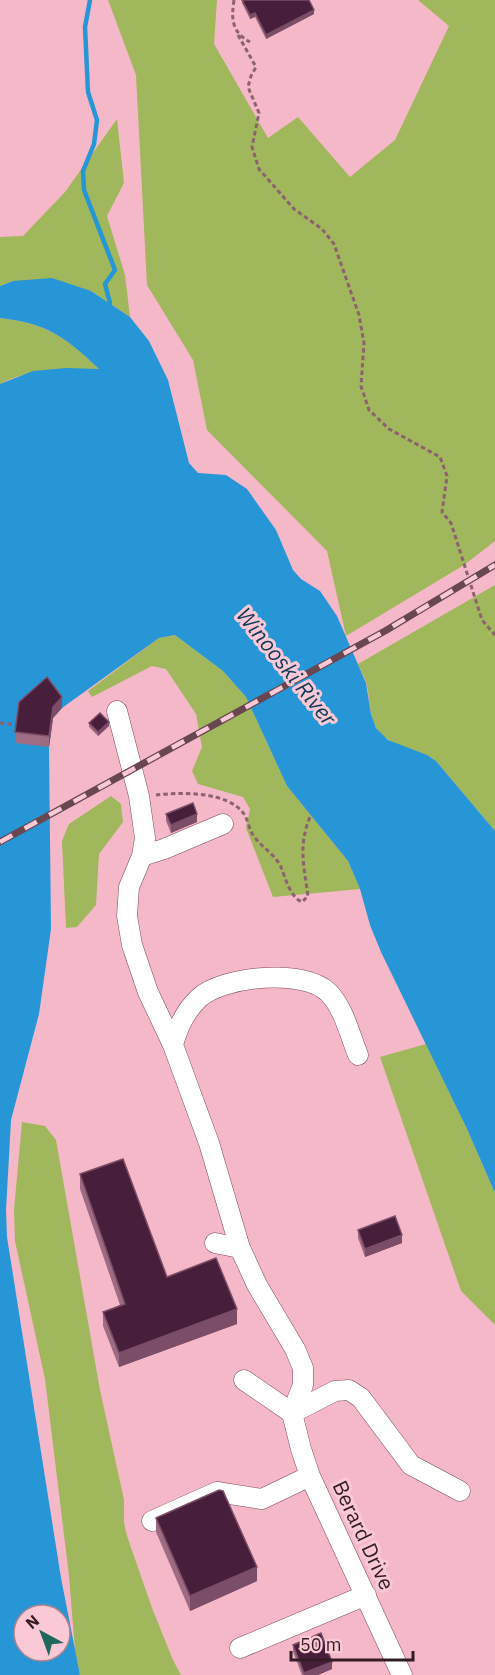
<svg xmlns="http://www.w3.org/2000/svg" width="495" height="1675" font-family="'IBM Plex Sans',sans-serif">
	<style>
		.green { fill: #a1b75b }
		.water { fill: #2696d6; fill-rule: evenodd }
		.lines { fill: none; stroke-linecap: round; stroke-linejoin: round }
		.stream { stroke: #2696d6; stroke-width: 4.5 }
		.minor-casing { stroke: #7b4757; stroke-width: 21 }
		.path { stroke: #8b626e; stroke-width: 3; stroke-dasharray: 4.5 3; stroke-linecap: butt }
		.minor { stroke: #fff; stroke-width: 20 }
		.rail-casing { stroke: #684751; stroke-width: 7 }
		.rail { stroke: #fbc9d6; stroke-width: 4.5; stroke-dasharray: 14; stroke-linecap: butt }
		.wall { fill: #9e6c82 }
		.shaded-wall { fill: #7b4d66 }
		.building { fill: #471f3b; stroke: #7b4d66; stroke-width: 1.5 }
		.labels { text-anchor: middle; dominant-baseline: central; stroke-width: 6; stroke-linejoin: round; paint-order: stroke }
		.street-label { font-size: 21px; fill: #331c23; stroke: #fbc9d6 }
		.water-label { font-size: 22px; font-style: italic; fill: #0e3a55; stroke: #fbc9d6 }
	</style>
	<rect width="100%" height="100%" fill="#f5b8c9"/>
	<path class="green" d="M108,0H217L214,44L268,138L298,117L350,177L395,140L449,26L418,0H495V541L464,565L346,636L327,551L207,430L193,360L147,285L136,75Z
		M117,119L124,183L107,216L125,275L130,317L91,291L13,281L0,286V237L23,236L65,192Z
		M0,318C49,324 65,337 100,370C65,368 32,368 0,384Z
		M495,585V831L436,761C422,751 404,749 389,740C369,729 371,706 367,686C366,679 361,672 358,664Z
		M175,635L223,671L246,697L287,786L348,861L360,889L273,897L246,828L250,809L243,797L198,784L192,771L202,747L196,714L166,669L152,666L92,697L88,691L159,638Z
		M111,796L121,804L123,822L99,854L96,905L77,927L66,928L62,841L69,824Z
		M426,1044L467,1129L495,1193V1325L461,1291L380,1057Z
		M22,1122L45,1126L56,1140L100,1390L124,1500V1523L127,1536L152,1608L173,1660L181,1675H80L75,1650L69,1576L45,1379L15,1241L14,1210Z"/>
	<path class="water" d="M52,278L91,291L130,317L149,341L168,380L189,463L198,473L226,475L247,489L276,530L293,570L301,579L320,591L337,616L366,683L371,714L376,728L388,740L427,755L436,761L495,831V1193L467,1129L381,952L370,925L360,889L348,861L287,786L246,697L223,671L175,635L159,638L62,708L53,718L49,747L51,929L39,1014L11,1120L6,1210L7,1237L61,1578L80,1675H0V384L33,371L66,368L99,369C64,336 48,324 0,318V286L13,281ZM24,1615H60V1651H24Z"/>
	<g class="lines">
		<path class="stream" d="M90,0L85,27L88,92L97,120L94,144L83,171L84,190L115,270L105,284L110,303"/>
		<g class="minor-casing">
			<path id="minor" d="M117,711L139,796L145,838L142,856L129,887L127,916L132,945L148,992L173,1045L209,1143L240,1248L257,1285L295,1349L303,1368V1385L292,1413
				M142,856L164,849L223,824
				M173,1045C178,1026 185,1011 199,998C223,976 305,968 329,993C344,1009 350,1035 358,1055
				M215,1243L240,1248
				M244,1380L292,1413
				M292,1413L301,1449L310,1476L402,1675
				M292,1413L335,1391L349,1390L361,1398L411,1465L460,1491
				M152,1521L217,1492L262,1499L310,1476
				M240,1648L366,1595"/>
		</g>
		<path class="path" d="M234,0C231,20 232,32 250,42
			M238,35L256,67L251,76L248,87L259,113L252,147L259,169L294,209L322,229L334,244L359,315L364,343L361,386L369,410L389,429L440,457L447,476L442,512L451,523L482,620L495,635
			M0,723L17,725
			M156,795C180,792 228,791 244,814C248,820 249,829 253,835C261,847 274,853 281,867C285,877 290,897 302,902L308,896C304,866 298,846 310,817"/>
		<use href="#minor" class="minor"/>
		<g class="rail-casing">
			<path id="rail" d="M0,842L385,631L495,565"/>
		</g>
		<use href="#rail" class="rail"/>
	</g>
	<path class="wall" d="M242,0L314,14L266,39L255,17L250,19L242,3Z
		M62,708L53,718L49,747L15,743V732Z
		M89,723L109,726L98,736L89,727Z
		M166,814L197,822L171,833L166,821Z
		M80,1174L167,1277L237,1324L119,1367L103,1326V1312L120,1305L80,1189Z
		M358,1230L402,1243L365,1257L358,1238Z
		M156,1518L257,1581L190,1611L156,1532Z
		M293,1645L332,1669L318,1675H302L293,1652Z"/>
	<path class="shaded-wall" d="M314,10V14L266,39V35Z
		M255,13V17L250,19V15Z
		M62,697V708L53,718L49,747V736L53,707Z
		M109,722V726L98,736V732Z
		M197,814V822L171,833V825Z
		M402,1235V1243L365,1257V1249Z
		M237,1309V1324L119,1367V1353Z
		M257,1567V1581L190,1611V1596Z
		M332,1662V1669L318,1675H304V1673Z"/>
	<path class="building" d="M242,0H309L314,10L266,35L255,13L250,15Z
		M47,677L62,697L53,707L49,736L15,732L19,702Z
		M100,713L109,722L98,732L89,723Z
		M193,803L197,814L171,825L166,814Z
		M123,1159L167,1277L216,1258L237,1309L119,1353L103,1312L125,1304L80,1174Z
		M395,1216L402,1235L365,1249L358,1230Z
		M219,1490L223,1491L257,1567L190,1596L156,1518Z
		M321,1633L332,1662L304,1673L293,1645Z"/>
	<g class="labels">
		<g class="street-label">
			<text transform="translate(364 1535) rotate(65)">Berard Drive</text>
		</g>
		<g class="water-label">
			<text transform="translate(287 666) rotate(51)">Winooski River</text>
		</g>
	</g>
	<g transform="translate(42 1633) rotate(319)"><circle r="28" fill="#fbc9d6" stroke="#ab848e" stroke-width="1.5"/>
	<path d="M0-4.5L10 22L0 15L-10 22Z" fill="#20685c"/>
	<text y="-9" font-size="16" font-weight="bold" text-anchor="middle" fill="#331c23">N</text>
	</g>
	<path d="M291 1651v9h122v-9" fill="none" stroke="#331c23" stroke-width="3"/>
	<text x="300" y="1651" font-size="18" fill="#331c23" stroke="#fbc9d6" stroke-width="4.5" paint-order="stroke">50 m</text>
</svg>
